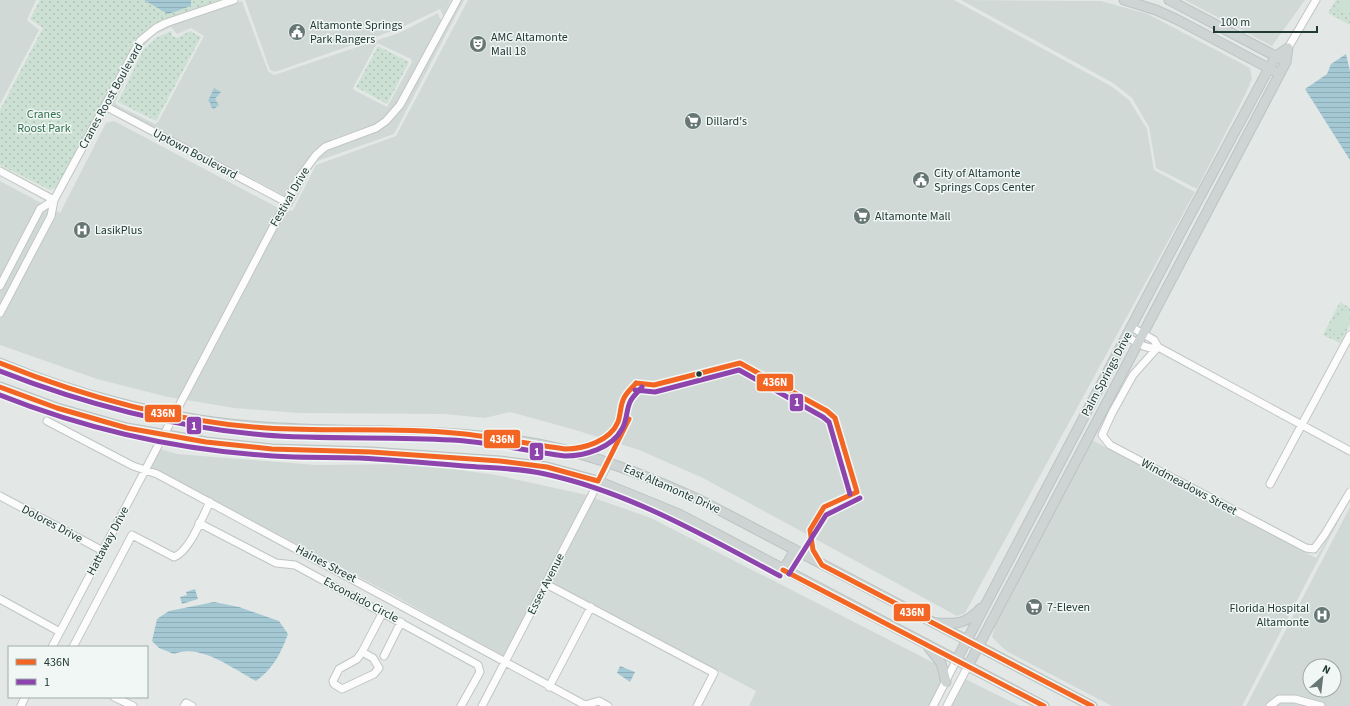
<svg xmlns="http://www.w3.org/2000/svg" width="1350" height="706" font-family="'Source Sans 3',sans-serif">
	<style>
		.built { fill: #d1d9d6; fill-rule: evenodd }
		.grass { fill: url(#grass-dots) }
		.garden { fill: #cce0d4 }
		.water { fill: url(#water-rules) }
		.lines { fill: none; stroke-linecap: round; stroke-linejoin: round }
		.minor-casing { stroke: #c0c5c3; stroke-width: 9 }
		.major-casing { stroke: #bcc4c3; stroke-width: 11 }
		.minor { stroke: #fbfcfb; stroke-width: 7 }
		.major { stroke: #cdd4d3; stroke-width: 9 }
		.bus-1-casing { stroke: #f1f7f5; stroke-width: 8 }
		.bus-2-casing { stroke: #f1f7f5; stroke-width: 8 }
		.bus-1 { stroke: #f26522; stroke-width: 5 }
		.bus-2 { stroke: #8e44ad; stroke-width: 5 }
		.bus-dot { fill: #223a36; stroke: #f1f7f5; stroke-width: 1.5 }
		.labels { text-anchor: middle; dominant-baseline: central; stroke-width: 3; stroke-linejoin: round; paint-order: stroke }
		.poi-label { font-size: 12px; fill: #223a36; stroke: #f1f7f5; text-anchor: start }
		.street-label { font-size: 12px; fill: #223a36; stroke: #f1f7f5 }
		.park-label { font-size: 12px; fill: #2f6e4e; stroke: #f1f7f5 }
		.line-badge { stroke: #f1f7f5; stroke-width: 1.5 }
		.badge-label { font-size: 11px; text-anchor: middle; font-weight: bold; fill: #fff }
	</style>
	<defs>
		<pattern id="grass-dots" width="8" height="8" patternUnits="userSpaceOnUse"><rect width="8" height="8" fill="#cce0d4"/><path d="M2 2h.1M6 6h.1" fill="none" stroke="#afc1b7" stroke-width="1.8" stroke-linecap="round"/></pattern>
		<pattern id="water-rules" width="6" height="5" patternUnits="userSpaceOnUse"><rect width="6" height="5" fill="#a5c9d4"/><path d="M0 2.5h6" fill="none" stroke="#8eadb7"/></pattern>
	</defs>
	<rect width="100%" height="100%" fill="#e3e8e6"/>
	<path class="built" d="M0,0H36L27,20L39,30L0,104Z
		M245,0H451L443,16L440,9L398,29L275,72L270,70Z
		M461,0H464L394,134L315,162L292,207L286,208L302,180L318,157L335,146L381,130L403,108Z
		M468,0H954L1111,86L1129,100L1147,129L1154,170L1195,192L965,613L957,616L703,478L639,450L572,429L510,412L485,418L444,414L299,413L234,408L168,397L97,379L0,345V181L60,213L106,123L114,121L286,212L293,210L316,165L396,136Z
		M961,0L1101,1L1148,14L1250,68L1252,79L1245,95L1197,189L1156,168L1149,127L1132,98L1113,83Z
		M1185,0H1305L1272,46Z
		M242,1L268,71L274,75L399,33L438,13L440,19L443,20L397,103L384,118L375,124L333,139L316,149L296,176L285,196L109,104L137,51L149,37L167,27ZM171,27L177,34L191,28L204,36L158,122L155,124L117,105L115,102L141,49L154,35ZM377,43L411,59L412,62L387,107L354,90L353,88Z
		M1092,440L1316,558L1350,499L1242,706H1112L1006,651L992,637L997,618Z
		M160,449L177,454L316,465L418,464L496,475L587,495L503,657L393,595L151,467Z
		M594,498L651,518L936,664L942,682L929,706H749L756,691L551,582Z
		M1350,507V706H1246ZM1310,666H1334V690H1310Z
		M965,679L1020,706H950Z"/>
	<path class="grass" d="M40,0H223C203,7 170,15 153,26C144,32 138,40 131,48L58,187L50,190L0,165V110L43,28L30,19Z
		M1336,0H1350V25L1328,13Z
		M171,31L172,36L177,38L190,31L201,37L156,121L118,102L143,50L156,38Z
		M378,46L409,62L387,104L356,87Z
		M1340,302L1350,308V324L1340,343L1323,335Z"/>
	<path class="garden" d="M1341,0H1350V7L1346,15L1336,9Z
		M1341,310L1350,314V317L1340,337L1330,332Z"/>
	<path class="water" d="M144,0H191V6L168,14Z
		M1346,54L1350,71V160L1305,89L1327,74L1331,64Z
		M214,88L221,92L215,99L219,105L214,109L211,107L210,102L208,101Z
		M195,589L198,599L182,604L180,597L187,595L186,592Z
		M214,602L239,607L279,621L288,634C281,653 273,669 256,681C233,669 200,643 174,654L159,648L152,641L157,619L169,611Z
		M620,666L635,672L630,682L617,673Z"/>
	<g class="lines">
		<g class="minor-casing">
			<path id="minor" d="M1288,48L1316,0
				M105,106L286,202
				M0,171L54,200
				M0,286L40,209L54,200
				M0,313L51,216L54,200L140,41L156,28L166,23L234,0
				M1131,327L1154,340L1158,347L1350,451
				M1126,336C1135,341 1147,351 1157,347
				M1158,347L1133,375L1112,413L1102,435L1110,445L1306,548L1314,549L1325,534L1350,492
				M47,421L133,466L157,474L585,705L599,701L608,706
				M1270,484L1350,335
				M0,496L103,551
				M199,523L276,563L295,565L478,665L480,672L461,706
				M546,584L714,673L697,706
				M0,599L60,632
				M52,647L299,178L316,155L325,147L376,128L386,121L400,105L457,0
				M73,647L132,535L174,557C190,551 202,517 210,502
				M362,652L373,658L379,668L374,674L342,689L334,684L333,681L339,669L357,659L362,652L383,612
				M384,656L401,622
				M549,687L591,607
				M114,697L133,706
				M21,706L25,697
				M184,706L186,703L192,706
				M482,706L609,462
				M933,706L956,661
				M947,706L968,666
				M1270,706L1279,699H1295L1321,706"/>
		</g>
		<g class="major-casing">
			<path id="major" d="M1124,0L1156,10L1176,19L1274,71
				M1169,0L1281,59
				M0,363C72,393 162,418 240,425C339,435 439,425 538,444C597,455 652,478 706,503L1092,706
				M0,387L57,408L127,428L206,442L272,449L371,452L500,461L547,467L598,481L679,514L1044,706
				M783,570L795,550
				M935,623C957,624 965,625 981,608
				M929,648L941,663L946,682
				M956,661L1182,230L1269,68L1276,56L1288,48
				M968,666L1286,62L1288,48"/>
		</g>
		<use href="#minor" class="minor"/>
		<use href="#major" class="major"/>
		<g class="bus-1-casing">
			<path id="bus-1" d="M0,363C85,397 175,422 267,428C329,432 392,427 454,433C491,436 528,444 565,449C584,449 610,441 618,422C621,414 620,405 624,398C627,392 632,388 636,383
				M636,383L654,385L740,363L827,411L835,418L857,492
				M0,387L57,408L127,428L206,442L272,449L371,452L500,461L547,467L598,481
				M598,481L629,419
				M857,492L824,507L810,530L813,550L822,565L1092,706
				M783,570L1044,706"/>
		</g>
		<g class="bus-2-casing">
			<path id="bus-2" d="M0,371C84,404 173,427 264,435C326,440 389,436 451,440C489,442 527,451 565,456C585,456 612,448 622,429C627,421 626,411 630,402C632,397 638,392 642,387
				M635,390L655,392L739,370L823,417L829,422L850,494
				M0,395C88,430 179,450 273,456C302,458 330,457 359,458C394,460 429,463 464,466C491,468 519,468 545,474C629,492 705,536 780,576
				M789,574L826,515L860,498"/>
		</g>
		<use href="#bus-1" class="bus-1"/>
		<use href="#bus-2" class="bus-2"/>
	</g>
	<defs>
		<g id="civic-disc" transform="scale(0.9)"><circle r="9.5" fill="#667774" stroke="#f1f7f5"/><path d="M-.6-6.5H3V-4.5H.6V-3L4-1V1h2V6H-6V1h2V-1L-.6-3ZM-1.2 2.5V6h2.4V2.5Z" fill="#fff"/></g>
		<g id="theatre-disc" transform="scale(0.9)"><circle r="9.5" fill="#667774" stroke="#f1f7f5"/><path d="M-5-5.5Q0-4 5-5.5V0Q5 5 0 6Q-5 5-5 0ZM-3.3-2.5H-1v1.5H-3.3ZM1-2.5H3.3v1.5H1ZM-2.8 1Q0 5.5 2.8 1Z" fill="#fff"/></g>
		<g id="supermarket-disc" transform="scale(0.9)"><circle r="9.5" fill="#667774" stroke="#f1f7f5"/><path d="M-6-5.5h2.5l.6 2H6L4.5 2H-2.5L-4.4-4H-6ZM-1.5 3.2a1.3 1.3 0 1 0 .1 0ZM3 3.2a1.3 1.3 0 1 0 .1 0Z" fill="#fff"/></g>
		<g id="hospital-disc" transform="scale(0.9)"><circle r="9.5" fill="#667774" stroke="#f1f7f5"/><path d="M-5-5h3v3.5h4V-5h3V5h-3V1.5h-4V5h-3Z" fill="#fff"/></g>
	</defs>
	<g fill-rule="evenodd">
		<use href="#civic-disc" x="297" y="32"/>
		<use href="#theatre-disc" x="478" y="44"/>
		<use href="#supermarket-disc" x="693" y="121"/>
		<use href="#civic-disc" x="921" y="180"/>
		<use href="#supermarket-disc" x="862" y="216"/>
		<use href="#hospital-disc" x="82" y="230"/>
		<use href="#supermarket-disc" x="1034" y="607"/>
		<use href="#hospital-disc" x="1322" y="615"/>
	</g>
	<circle class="bus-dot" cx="699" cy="374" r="3.5"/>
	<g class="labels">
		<g class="poi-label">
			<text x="310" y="25">Altamonte Springs<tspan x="310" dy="14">Park Rangers</tspan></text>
			<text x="491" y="37">AMC Altamonte<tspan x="491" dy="14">Mall 18</tspan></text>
			<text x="706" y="121">Dillard's</text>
			<text x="934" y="173">City of Altamonte<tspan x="934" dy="14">Springs Cops Center</tspan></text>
			<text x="875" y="216">Altamonte Mall</text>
			<text x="95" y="230">LasikPlus</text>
			<text x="1047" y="607">7-Eleven</text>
			<text x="1309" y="608" text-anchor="end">Florida Hospital<tspan x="1309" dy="14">Altamonte</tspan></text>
		</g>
		<g class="street-label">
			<text transform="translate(111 96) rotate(-61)">Cranes Roost Boulevard</text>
			<text transform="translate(195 154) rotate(28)">Uptown Boulevard</text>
			<text transform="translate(290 197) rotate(-60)">Festival Drive</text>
			<text transform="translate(1107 374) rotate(-62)">Palm Springs Drive</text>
			<text transform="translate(1189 487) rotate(28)">Windmeadows Street</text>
			<text transform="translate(672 489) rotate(24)">East Altamonte Drive</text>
			<text transform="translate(52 524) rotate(28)">Dolores Drive</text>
			<text transform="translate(108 541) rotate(-62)">Hattaway Drive</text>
			<text transform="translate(326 564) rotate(28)">Haines Street</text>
			<text transform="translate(546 584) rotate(-63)">Essex Avenue</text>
			<text transform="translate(361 600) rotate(28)">Escondido Circle</text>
		</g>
		<g class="park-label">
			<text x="44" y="114">Cranes<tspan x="44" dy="14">Roost Park</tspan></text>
		</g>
	</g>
	<g class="line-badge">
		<rect x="756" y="373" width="38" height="19" rx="4" fill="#f26522"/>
		<rect x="789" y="393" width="15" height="19" rx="4" fill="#8e44ad"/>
		<rect x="144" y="404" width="38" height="19" rx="4" fill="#f26522"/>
		<rect x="186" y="416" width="16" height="19" rx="4" fill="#8e44ad"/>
		<rect x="483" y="429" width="38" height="20" rx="4" fill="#f26522"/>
		<rect x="529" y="442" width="15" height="19" rx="4" fill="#8e44ad"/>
		<rect x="893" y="603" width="38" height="19" rx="4" fill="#f26522"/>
	</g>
	<g class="badge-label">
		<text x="775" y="386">436N</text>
		<text x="797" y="406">1</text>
		<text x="163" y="417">436N</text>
		<text x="194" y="430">1</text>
		<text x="502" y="443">436N</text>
		<text x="537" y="456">1</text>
		<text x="912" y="616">436N</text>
	</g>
	<rect x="8" y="646" width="140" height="52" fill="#f1f7f5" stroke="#9eaba9"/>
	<rect x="16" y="659" width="20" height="6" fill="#f26522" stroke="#9eaba9"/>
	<text x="44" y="666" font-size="12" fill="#223a36">436N</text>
	<rect x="16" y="679" width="20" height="6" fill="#8e44ad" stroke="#9eaba9"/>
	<text x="44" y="686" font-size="12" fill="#223a36">1</text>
	<g transform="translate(1322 678) rotate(28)"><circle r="19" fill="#f1f7f5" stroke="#9eaba9"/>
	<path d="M0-3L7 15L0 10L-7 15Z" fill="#667774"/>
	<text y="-6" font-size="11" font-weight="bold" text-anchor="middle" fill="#223a36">N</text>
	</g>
	<path d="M1214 26v6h103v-6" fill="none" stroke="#223a36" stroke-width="2"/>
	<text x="1220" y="26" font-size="12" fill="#223a36" stroke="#f1f7f5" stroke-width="3" paint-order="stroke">100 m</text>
</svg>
